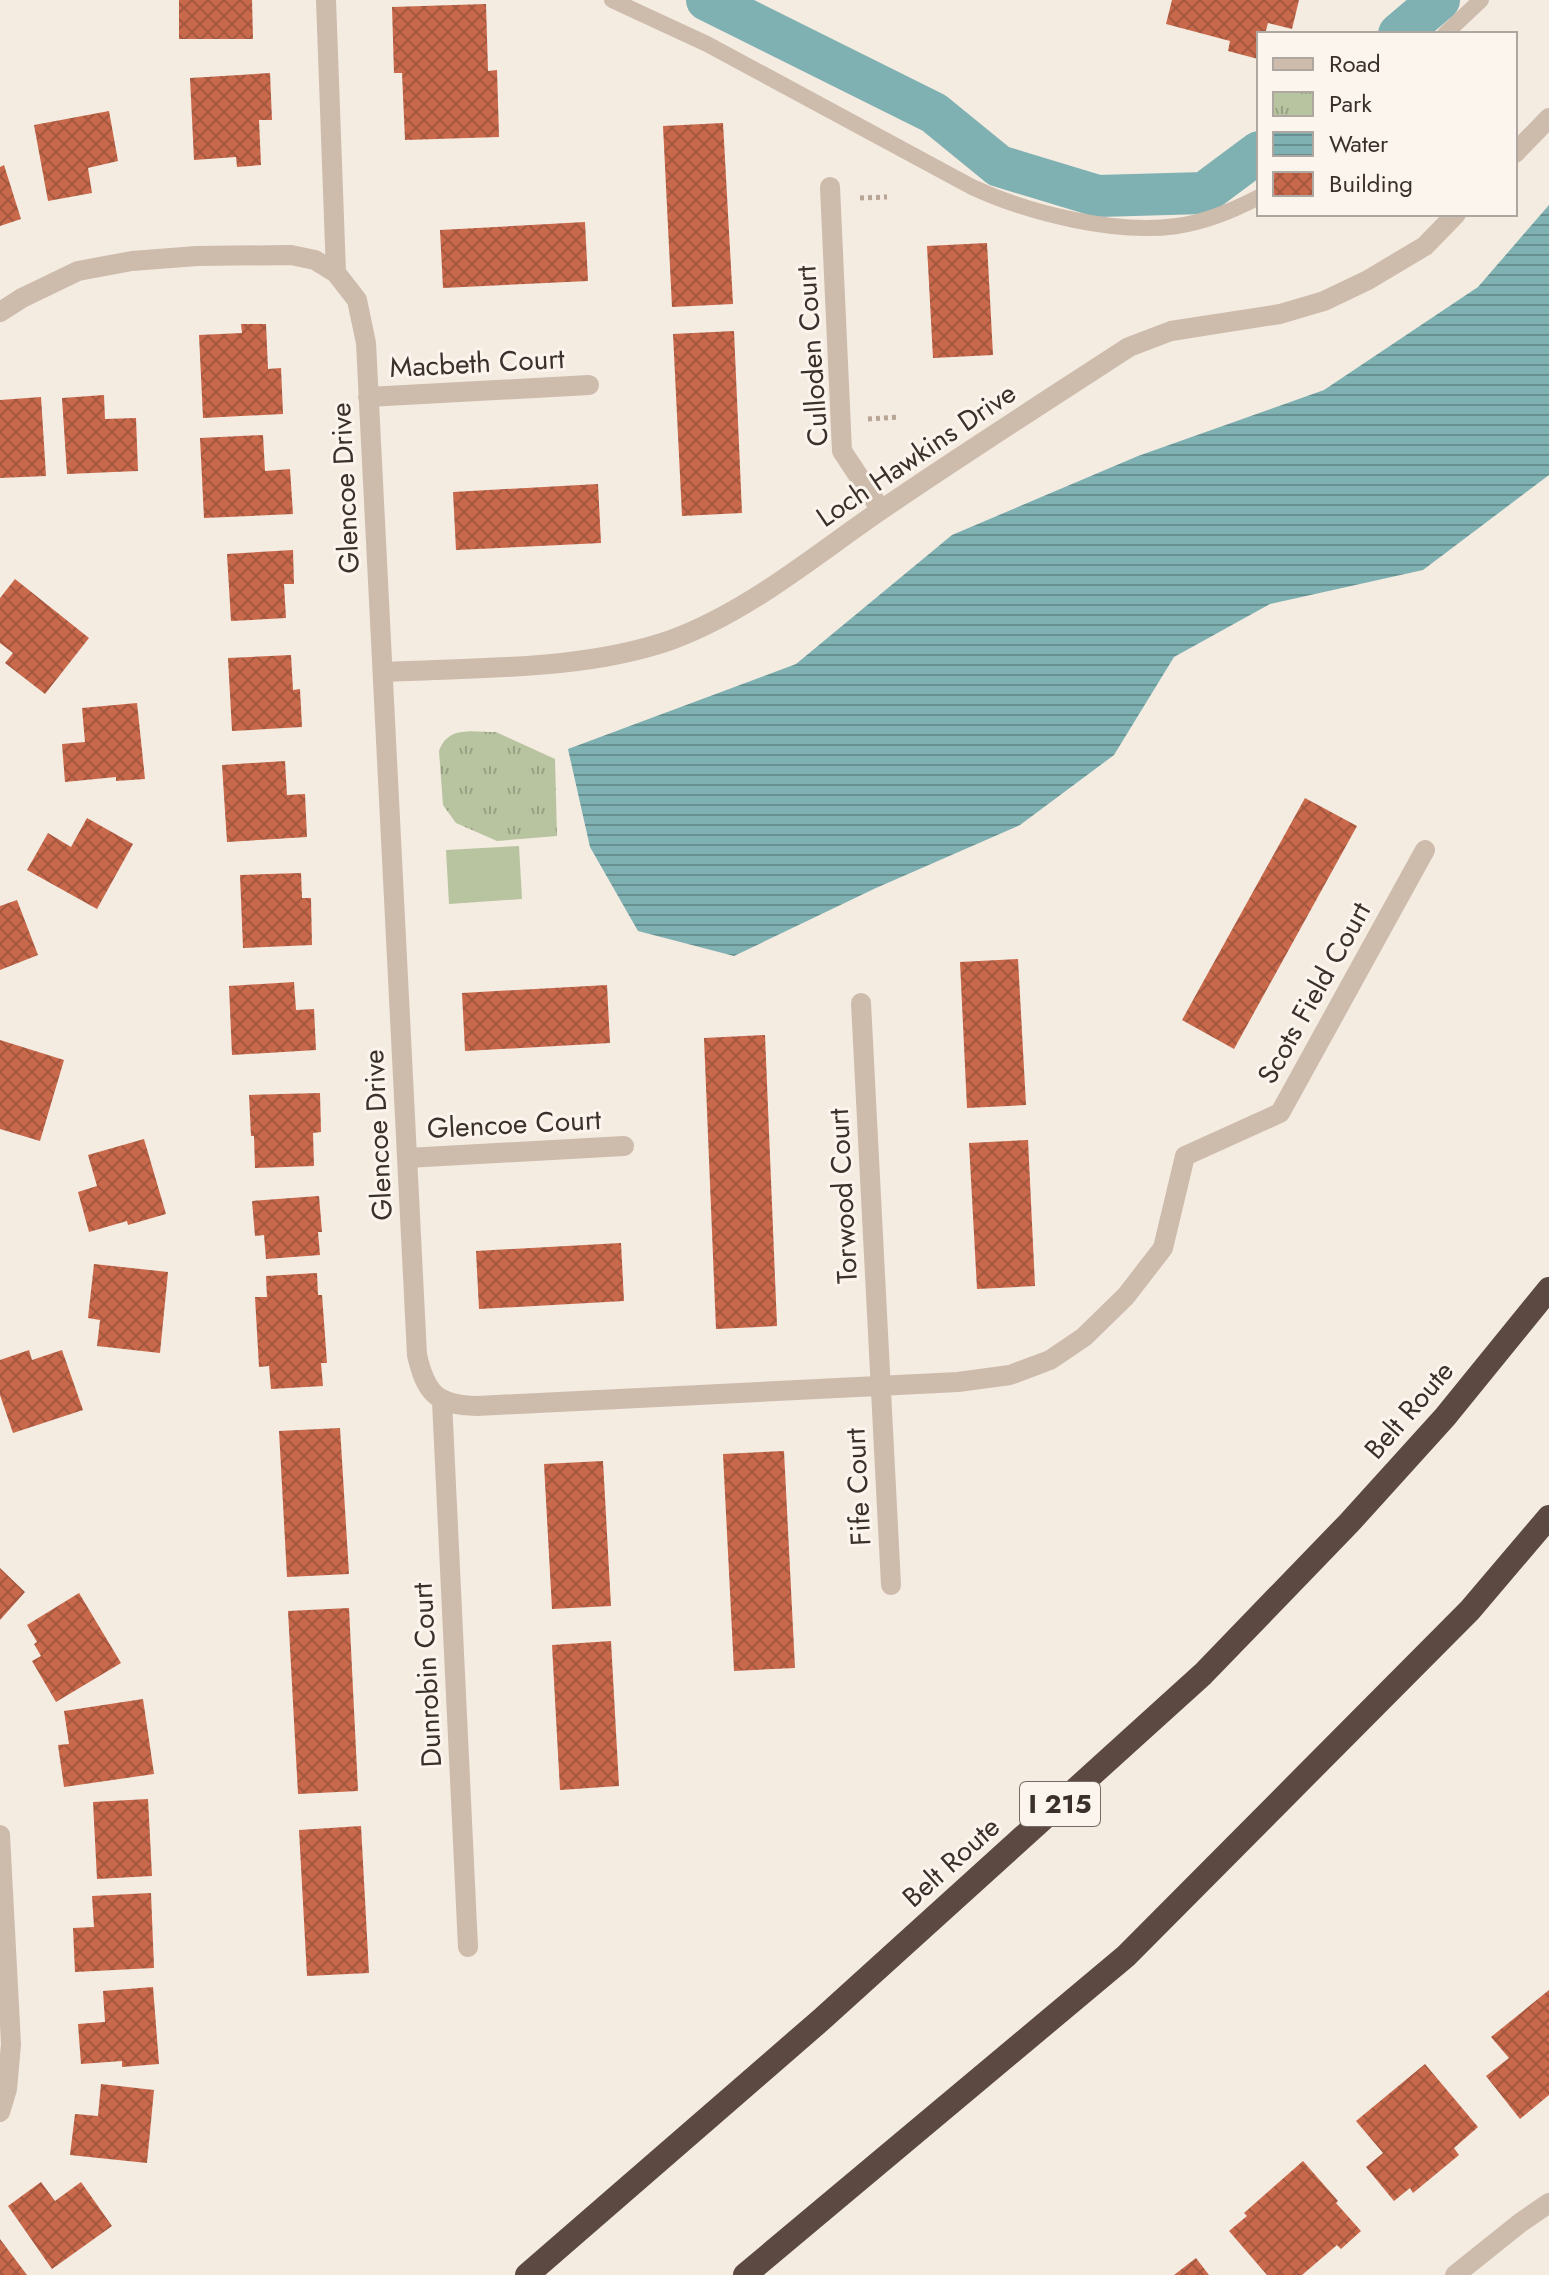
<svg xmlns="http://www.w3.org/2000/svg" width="1549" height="2275" font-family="Jost,sans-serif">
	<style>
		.park { fill: url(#park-tufts) }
		.pitch { fill: #b8c4a0 }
		.water { fill: url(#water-rules) }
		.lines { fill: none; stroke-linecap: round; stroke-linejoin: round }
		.canal { stroke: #7fb0b2; stroke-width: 42 }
		.building { fill: url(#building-cross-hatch) }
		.path { stroke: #b9a596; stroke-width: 5; stroke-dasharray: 4 4; stroke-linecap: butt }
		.service { stroke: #cdbbac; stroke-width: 16 }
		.minor { stroke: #cdbbac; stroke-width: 20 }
		.motorway { stroke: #5c4a42; stroke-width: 24 }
		.labels { text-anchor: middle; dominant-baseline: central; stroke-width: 6; stroke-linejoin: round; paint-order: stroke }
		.shield { fill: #fbf5ee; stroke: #756b66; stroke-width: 2 }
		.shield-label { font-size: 26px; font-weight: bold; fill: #3b302b }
		.street-label { font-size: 28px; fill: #3b302b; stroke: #fbf5ee }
	</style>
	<defs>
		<pattern id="park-tufts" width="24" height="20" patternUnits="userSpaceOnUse" patternTransform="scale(2)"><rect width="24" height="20" fill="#b8c4a0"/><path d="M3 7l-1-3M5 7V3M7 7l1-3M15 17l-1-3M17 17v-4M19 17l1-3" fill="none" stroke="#97a083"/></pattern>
		<pattern id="water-rules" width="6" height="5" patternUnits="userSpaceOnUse" patternTransform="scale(2)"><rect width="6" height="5" fill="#7fb0b2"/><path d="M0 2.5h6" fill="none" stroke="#699091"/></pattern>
		<pattern id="building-cross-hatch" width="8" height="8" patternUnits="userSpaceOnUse" patternTransform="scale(2)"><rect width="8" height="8" fill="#c8694b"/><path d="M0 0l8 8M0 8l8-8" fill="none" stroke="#a4573f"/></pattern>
	</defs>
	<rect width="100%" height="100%" fill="#f4ebe1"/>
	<path class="park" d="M496,732L555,759L557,836L497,841L456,823L443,805L439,751C448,725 473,732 496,732Z"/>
	<path class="pitch" d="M519,846L522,899L449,904L446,850Z"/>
	<path class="water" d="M1549,205V475L1423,570L1270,604L1174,657L1114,755L1020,825L876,888L734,956L638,931L590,847L568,749L796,664L952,535L1138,456L1324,390L1478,287Z"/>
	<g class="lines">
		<path class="canal" d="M707,0L934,113L999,166L1098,196L1204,193L1259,152
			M1399,34L1439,0"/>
	</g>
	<path class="building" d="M179,0H252L253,39H179Z
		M1172,0H1299L1292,29L1268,23L1265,34H1259L1258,59L1228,51L1230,41L1166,24Z
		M486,4L488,71L497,70L499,137L405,140L402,73H394L392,7Z
		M270,73L272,120H259L261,165L237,167L236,157L194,160L190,78Z
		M109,111L118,161L88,168L92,193L48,201L34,125Z
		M723,123L733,304L672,307L663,126Z
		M4,165L21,219L0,226V167Z
		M585,222L588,281L443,288L440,230Z
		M987,243L993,355L933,358L927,246Z
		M241,324H266L268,369L281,368L283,414L203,418L199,335L242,333Z
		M734,331L742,513L682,516L673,334Z
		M104,395L105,419L136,418L138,471L67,474L62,398Z
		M41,397L46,476L0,478V400Z
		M263,435L265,471L290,469L293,514L204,518L200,438Z
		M598,484L601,543L456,550L453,492Z
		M293,550L294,584H284L286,618L231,621L227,554Z
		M15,579L89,638L45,694L5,663L13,653L0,643V598Z
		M291,655L293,690L300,689L302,727L232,731L228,658Z
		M137,703L145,779L116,781V777L65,782L62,744L85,742L82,708Z
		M285,761L287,795L305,794L307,837L227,842L222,765Z
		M1305,798L1357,826L1234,1049L1182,1020Z
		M87,818L133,844L97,909L27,870L48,833L71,847Z
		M301,873L302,898H311L312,945L243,948L240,875Z
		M17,900L38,955L0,970V906Z
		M1018,959L1026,1105L967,1108L960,962Z
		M294,982L296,1010L314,1009L316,1050L232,1055L229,986Z
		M607,985L610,1043L465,1051L462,993Z
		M765,1035L777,1326L716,1329L704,1038Z
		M0,1040L64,1060L40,1141L0,1129Z
		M320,1093L321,1132L313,1133L314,1166L255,1168L254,1136H251L249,1095Z
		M144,1139L166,1214L128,1225L127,1221L89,1232L78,1192L97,1186L88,1155Z
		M1028,1140L1035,1286L977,1289L969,1143Z
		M319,1196L322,1232H318L320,1255L266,1259L264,1235L255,1236L252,1201Z
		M621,1243L624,1301L479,1309L476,1251Z
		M94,1264L168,1272L160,1353L97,1346L100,1320L88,1318Z
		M317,1273L318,1295H322L327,1363H321L323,1386L271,1389L269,1366L259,1367L255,1297H267L266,1276Z
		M29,1350L32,1360L62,1350L83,1410L13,1433L0,1395V1360Z
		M340,1428L349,1574L287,1577L279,1431Z
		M784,1451L795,1668L734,1671L723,1454Z
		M603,1461L611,1606L552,1609L544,1464Z
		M0,1568L25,1592L0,1620Z
		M79,1593L121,1663L56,1702L32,1661L41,1656L34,1644L37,1642L27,1625Z
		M349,1608L358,1791L298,1794L288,1611Z
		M611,1641L619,1786L560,1790L552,1645Z
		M143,1699L154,1774L64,1787L58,1745L69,1744L64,1711Z
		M148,1799L152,1876L97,1879L93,1802Z
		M361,1826L369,1973L307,1976L299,1830Z
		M151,1893L154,1968L75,1972L73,1928L94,1927L92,1896Z
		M153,1987L159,2064L122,2067V2061L81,2064L78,2024L105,2022L103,1991Z
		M1549,1990V2095L1520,2119L1486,2076L1509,2058L1491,2037Z
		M1425,2064L1478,2127L1454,2148L1459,2155L1413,2193L1410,2188L1394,2201L1366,2167L1383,2153L1356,2121Z
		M101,2084L154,2090L147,2163L70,2155L75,2114L98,2116Z
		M1303,2161L1338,2201L1336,2203L1361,2231L1341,2249L1337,2245L1302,2275H1267L1229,2231L1247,2216L1244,2213Z
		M41,2182L55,2201L81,2182L112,2226L52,2269L8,2206Z
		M0,2239L27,2275H0Z
		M1196,2258L1209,2275H1174Z"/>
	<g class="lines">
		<path class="path" d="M860,198L887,197
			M868,419L899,417"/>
		<path class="service" d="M612,0L707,44L972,187C1028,213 1116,235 1177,226C1206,222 1234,210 1259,197
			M1445,34L1481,0"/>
		<path class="minor" d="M326,0L336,273L357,300L366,343L417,1355C426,1394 437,1405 477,1406L958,1382L1010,1375L1050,1360L1084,1337L1126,1296L1163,1248L1185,1156L1280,1113L1425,850
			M1515,153L1549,118
			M830,187L842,451L881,510
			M0,312L22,298L78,271L132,261L197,256L291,255L315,260L336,273
			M368,397L589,385
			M384,672C477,667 582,671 671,640C748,612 815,555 881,510C963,454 1046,401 1129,347L1171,331L1280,314L1324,301L1368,280L1425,246L1456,214
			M861,1003L891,1585
			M407,1158L624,1146
			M442,1401L468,1947
			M0,1835L11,2044L7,2089L0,2112
			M1455,2275L1520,2223L1549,2203"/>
		<path class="motorway" d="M527,2275L822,2019L1203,1674L1349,1523L1445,1417L1549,1289
			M745,2275L1126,1956L1470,1610L1549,1517"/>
	</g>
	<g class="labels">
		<rect class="shield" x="1020" y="1782" width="80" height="44" rx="6"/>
		<g class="shield-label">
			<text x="1060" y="1804">I 215</text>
		</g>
		<g class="street-label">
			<text transform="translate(812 356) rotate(-94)">Culloden Court</text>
			<text transform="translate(477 363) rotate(-3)">Macbeth Court</text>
			<text transform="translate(916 455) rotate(-34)">Loch Hawkins Drive</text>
			<text transform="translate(345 488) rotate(-93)">Glencoe Drive</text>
			<text transform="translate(1314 993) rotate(-61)">Scots Field Court</text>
			<text transform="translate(514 1124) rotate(-3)">Glencoe Court</text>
			<text transform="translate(378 1135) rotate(-93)">Glencoe Drive</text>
			<text transform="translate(843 1196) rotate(-93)">Torwood Court</text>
			<text transform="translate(1409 1410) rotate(-49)">Belt Route</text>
			<text transform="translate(858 1487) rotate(-93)">Fife Court</text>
			<text transform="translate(427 1675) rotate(-93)">Dunrobin Court</text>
			<text transform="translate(951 1862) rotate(-42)">Belt Route</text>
		</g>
	</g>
	<rect x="1257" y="32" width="260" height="184" fill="#fbf5ee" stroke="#aea6a0" stroke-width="2"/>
	<rect x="1273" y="58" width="40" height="12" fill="#cdbbac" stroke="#aea6a0" stroke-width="2"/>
	<text x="1329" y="72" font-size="24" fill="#3b302b">Road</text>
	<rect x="1273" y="92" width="40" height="24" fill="url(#park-tufts)" stroke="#aea6a0" stroke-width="2"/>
	<text x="1329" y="112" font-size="24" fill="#3b302b">Park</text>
	<rect x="1273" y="132" width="40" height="24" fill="url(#water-rules)" stroke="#aea6a0" stroke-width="2"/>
	<text x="1329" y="152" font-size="24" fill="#3b302b">Water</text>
	<rect x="1273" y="172" width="40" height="24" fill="url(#building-cross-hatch)" stroke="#aea6a0" stroke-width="2"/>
	<text x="1329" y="192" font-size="24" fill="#3b302b">Building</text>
</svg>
